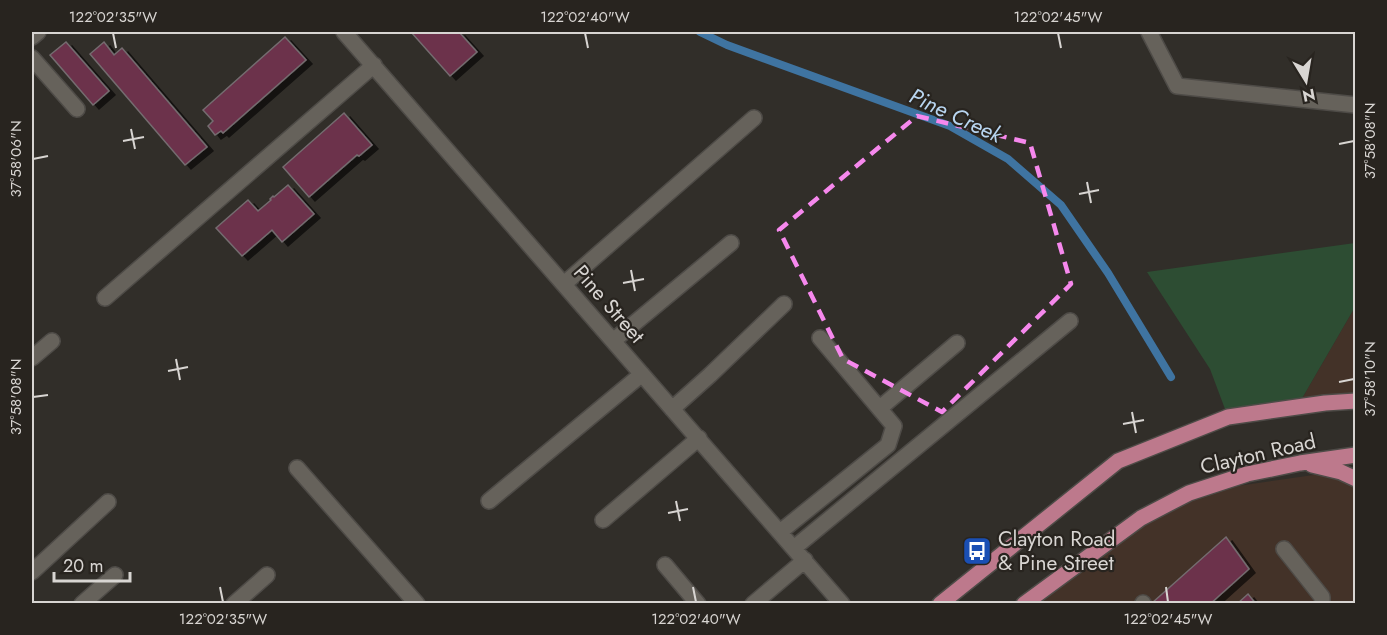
<svg xmlns="http://www.w3.org/2000/svg" width="1387" height="635" font-family="Jost,sans-serif">
	<style>
		.commercial { fill: #433228 }
		.green { fill: #2d4d33 }
		.lines { fill: none; stroke-linecap: round; stroke-linejoin: round }
		.stream { stroke: #3f74a1; stroke-width: 8 }
		.building { fill: #6c304b; stroke: #746c6f; stroke-width: 1.5; filter: url(#shadow) }
		.minor-casing { stroke: #4e4b47; stroke-width: 18 }
		.major-casing { stroke: #4e4b47; stroke-width: 18 }
		.path { stroke: #83807c; stroke-width: 4; stroke-dasharray: 1.5 4.5; stroke-linecap: butt }
		.minor { stroke: #66625b; stroke-width: 15 }
		.major { stroke: #bd798c; stroke-width: 15 }
		.marked { fill: none; stroke: #f688ed; stroke-width: 4.5; stroke-dasharray: 12 8; stroke-linejoin: round }
		.ticks { fill: none; stroke: #d8d5d2; stroke-width: 2 }
		.labels { text-anchor: middle; dominant-baseline: central; stroke-width: 4.5; stroke-linejoin: round; paint-order: stroke }
		.street-label { font-size: 21px; fill: #d8d5d2; stroke: #28241f }
		.poi-label { font-size: 21px; fill: #d8d5d2; stroke: #28241f; text-anchor: start }
		.water-label { font-size: 22px; font-style: italic; fill: #b8d5f0; stroke: #28241f }
		.neatline { fill: none; stroke: #d8d5d2; stroke-width: 2 }
		.ticks-label { font-size: 15px; text-anchor: middle; fill: #d8d5d2 }
	</style>
	<defs>
		<filter id="shadow"><feDropShadow dx="6" dy="4" stdDeviation="0" flood-color="#0009"/></filter>
	</defs>
	<rect width="100%" height="100%" fill="#312e29"/>
	<path class="commercial" d="M1355,307V401L1297,407Z
		M1355,469V603L1020,604L1189,493Z"/>
	<path class="green" d="M1355,243V307L1297,407L1228,417L1210,369L1147,272Z"/>
	<g class="lines">
		<path class="stream" d="M700,32L727,45L950,126L1008,159L1061,205L1108,273L1171,377"/>
	</g>
	<path class="building" d="M411,32H459L477,52L450,76Z
		M285,37L306,60L223,133L221,131L215,135L208,126L213,121L203,110Z
		M66,42L109,91L93,105L50,55Z
		M104,42L114,55L122,48L207,147L185,165L90,54Z
		M344,113L372,145L359,156L357,155L309,197L283,167Z
		M288,185L314,214L282,242L272,230L242,256L216,228L248,200L258,211L271,200L270,199L273,196L274,197Z
		M1226,537L1249,569L1210,604L1152,603Z
		M1248,594L1256,604H1237Z"/>
	<g class="lines">
		<g class="minor-casing">
			<path id="minor" d="M344,32L842,604
				M1149,32L1177,86L1356,105
				M32,37L38,32
				M32,58L77,109
				M564,284L754,118
				M105,298L374,65
				M613,341L731,243
				M32,358L52,341
				M880,408L957,343
				M672,409L710,375L784,304
				M297,468L417,604
				M489,501L642,374
				M603,520L699,438
				M780,532L888,445L894,426L820,338
				M794,548L1070,321
				M1284,549L1322,597V604
				M665,565L698,604
				M32,572L108,502
				M82,604L115,575
				M234,604L267,575
				M753,604L805,560
				M1143,604V603"/>
		</g>
		<g class="major-casing">
			<path id="major" d="M1312,465L1341,472L1356,479
				M940,604L1118,461L1228,417L1325,403L1356,401
				M1024,604L1141,518L1189,493L1247,474L1300,463L1356,455"/>
		</g>
		<path class="path" d="M1351,604L1356,600"/>
		<use href="#minor" class="minor"/>
		<use href="#major" class="major"/>
	</g>
	<path class="marked" d="M917,116L1030,143L1071,284L942,412L843,359L779,230Z"/>
	<path class="ticks" d="M113,33L116,48M585,33L588,48M1058,33L1061,48M131,129L135,149M123,141L144,137M1339,144L1354,141M33,159L48,156M1087,182L1091,203M1079,194L1099,190M631,270L635,291M623,283L644,279M176,359L180,380M168,371L188,367M1339,382L1354,379M33,397L48,395M1132,412L1136,433M1123,424L1144,420M676,501L680,521M668,513L688,509M220,587L223,602M693,587L696,602M1166,587L1168,602"/>
	<defs>
		<g id="bus-square" transform="scale(1.5)"><rect x="-9" y="-9" width="18" height="18" rx="4" fill="#1a4fb4" stroke="#28241f"/><path d="M-5-6H5V4H4V6H2V4H-2V6H-4V4H-5ZM-3.5-4V0h7V-4ZM-3.5 1.2v1.5H-2V1.2ZM2 1.2v1.5H3.5V1.2Z" fill="#fff"/></g>
	</defs>
	<g fill-rule="evenodd">
		<use href="#bus-square" x="977" y="551"/>
	</g>
	<g class="labels">
		<g class="street-label">
			<text transform="translate(609 304) rotate(49)">Pine Street</text>
			<text transform="translate(1258 454) rotate(-13)">Clayton Road</text>
		</g>
		<g class="poi-label">
			<text x="998" y="539">Clayton Road<tspan x="998" dy="24">&amp; Pine Street</tspan></text>
		</g>
		<g class="water-label">
			<text transform="translate(956 115) rotate(25)">Pine Creek</text>
		</g>
	</g>
	<rect width="1387" height="635" fill="none" stroke="#28241f" stroke-width="66"/>
	<g transform="translate(1306 81) rotate(169)" stroke="#28241f" stroke-width="4.5" paint-order="stroke">
	<path d="M0-4.5L10 22L0 15L-10 22Z" fill="#d8d5d2"/>
	<text y="-9" font-size="16" font-weight="bold" text-anchor="middle" fill="#d8d5d2">N</text>
	</g>
	<path d="M54 572v9h76v-9" fill="none" stroke="#d8d5d2" stroke-width="3"/>
	<text x="63" y="572" font-size="18" fill="#d8d5d2" stroke="#28241f" stroke-width="4.5" paint-order="stroke">20 m</text>
	<rect x="33" y="33" width="1321" height="569" class="neatline"/>
	<g class="ticks-label">
		<text x="113" y="22">122°02'35"W</text>
		<text x="585" y="22">122°02'40"W</text>
		<text x="1058" y="22">122°02'45"W</text>
		<text transform="translate(1370 141) rotate(-90)" y="5">37°58'08"N</text>
		<text transform="translate(16 159) rotate(-90)" y="5">37°58'06"N</text>
		<text transform="translate(1370 379) rotate(-90)" y="5">37°58'10"N</text>
		<text transform="translate(16 397) rotate(-90)" y="5">37°58'08"N</text>
		<text x="223" y="624">122°02'35"W</text>
		<text x="696" y="624">122°02'40"W</text>
		<text x="1168" y="624">122°02'45"W</text>
	</g>
</svg>
